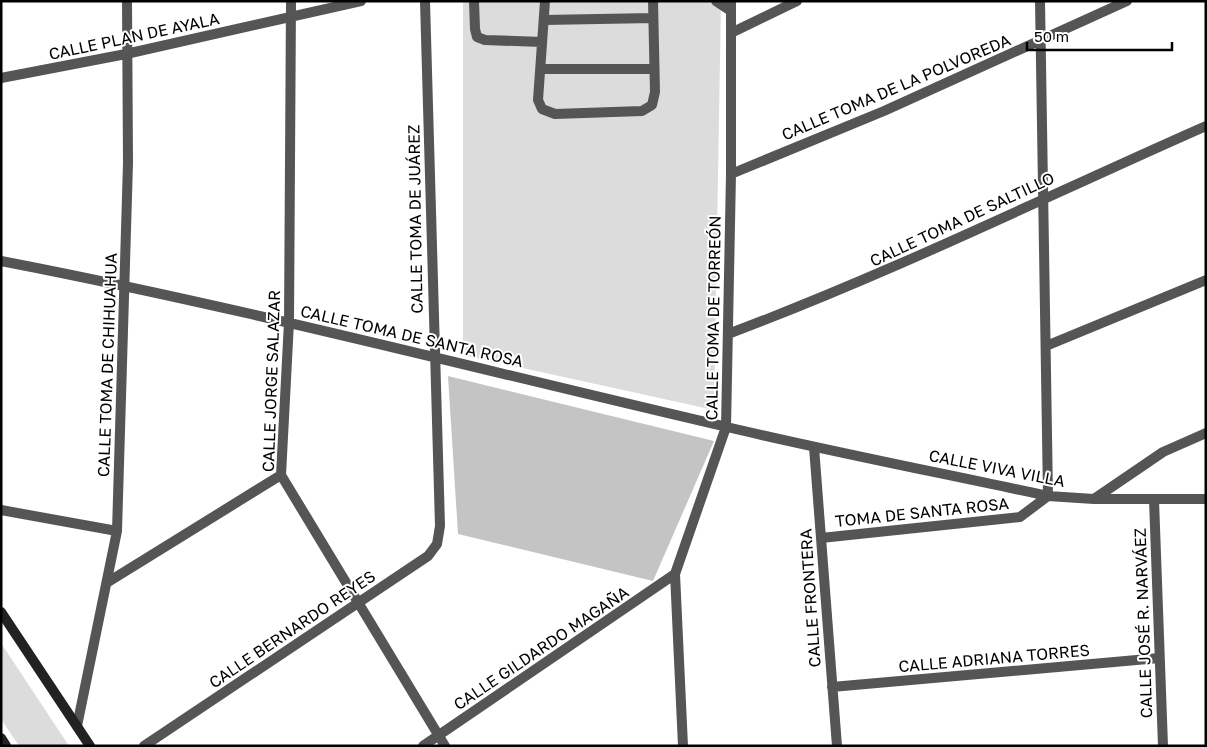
<svg xmlns="http://www.w3.org/2000/svg" width="1207" height="747" font-family="'Golos Text',sans-serif">
	<style>
		.green { fill: #dcdcdc }
		.building { fill: #c4c4c4 }
		.lines { fill: none; stroke-linecap: round; stroke-linejoin: round }
		.lane { stroke: #555; stroke-width: 10 }
		.street { stroke: #555; stroke-width: 10 }
		.secondary { stroke: #222; stroke-width: 10 }
		.labels { text-anchor: middle; dominant-baseline: central; stroke-width: 4; stroke-linejoin: round; paint-order: stroke }
		.street-label { font-size: 16px; fill: #000; stroke: #fff }
	</style>
	<rect width="100%" height="100%" fill="#fff"/>
	<path class="green" d="M463,1H721L714,410L463,355Z
		M1,643L69,746H19L1,719Z"/>
	<path class="building" d="M448,376L714,441L653,581L458,534Z"/>
	<g class="lines">
		<path class="lane" d="M474,1L475,29L477,37L485,40L542,42
			M545,1L538,100L542,109L555,114L642,111L652,105L655,92L653,1
			M716,1L731,11
			M544,20L653,18
			M541,69H654"/>
		<path class="street" d="M291,1L289,322L281,475L445,746
			M731,33L797,1
			M1,78L126,54L361,1
			M731,174L884,111L1127,1
			M1,261C245,308 485,371 727,427C833,452 941,473 1048,496L1094,499H1206
			M728,334C891,273 1047,196 1206,126
			M1046,346L1206,280
			M814,447L837,746
			M1094,499L1163,452L1206,433
			M1154,500L1163,746
			M1,510L117,531
			M821,538L1020,517L1048,496L1040,1
			M108,582L281,475
			M832,687L1159,658
			M77,726L117,531L128,163L127,1
			M144,746L428,556L437,544L440,526L425,1
			M423,746L675,574
			M683,746L675,574L726,427L731,174V1"/>
		<path class="secondary" d="M1,612L90,746
			M1,738L6,746"/>
	</g>
	<g class="labels">
		<g class="street-label">
			<text transform="translate(134 36) rotate(-12)">CALLE PLAN DE AYALA</text>
			<text transform="translate(896 87) rotate(-23)">CALLE TOMA DE LA POLVOREDA</text>
			<text transform="translate(415 219) rotate(-91)">CALLE TOMA DE JUÁREZ</text>
			<text transform="translate(962 219) rotate(-25)">CALLE TOMA DE SALTILLO</text>
			<text transform="translate(713 318) rotate(-89)">CALLE TOMA DE TORREÓN</text>
			<text transform="translate(412 336) rotate(13)">CALLE TOMA DE SANTA ROSA</text>
			<text transform="translate(107 365) rotate(-88)">CALLE TOMA DE CHIHUAHUA</text>
			<text transform="translate(271 381) rotate(-88)">CALLE JORGE SALAZAR</text>
			<text transform="translate(997 468) rotate(11)">CALLE VIVA VILLA</text>
			<text transform="translate(922 512) rotate(-6)">TOMA DE SANTA ROSA</text>
			<text transform="translate(810 598) rotate(-94)">CALLE FRONTERA</text>
			<text transform="translate(1143 623) rotate(-92)">CALLE JOSÉ R. NARVÁEZ</text>
			<text transform="translate(292 629) rotate(-34)">CALLE BERNARDO REYES</text>
			<text transform="translate(541 648) rotate(-34)">CALLE GILDARDO MAGAÑA</text>
			<text transform="translate(994 658) rotate(-5)">CALLE ADRIANA TORRES</text>
		</g>
	</g>
	<rect width="1207" height="747" fill="none" stroke="#000000" stroke-width="5"/>
	<path d="M1027 42v8h145v-8" fill="none" stroke="#000000" stroke-width="2.5"/>
	<text x="1034" y="42" font-size="15" fill="#000000" stroke="#ffffff" stroke-width="4" paint-order="stroke">50 m</text>
</svg>
